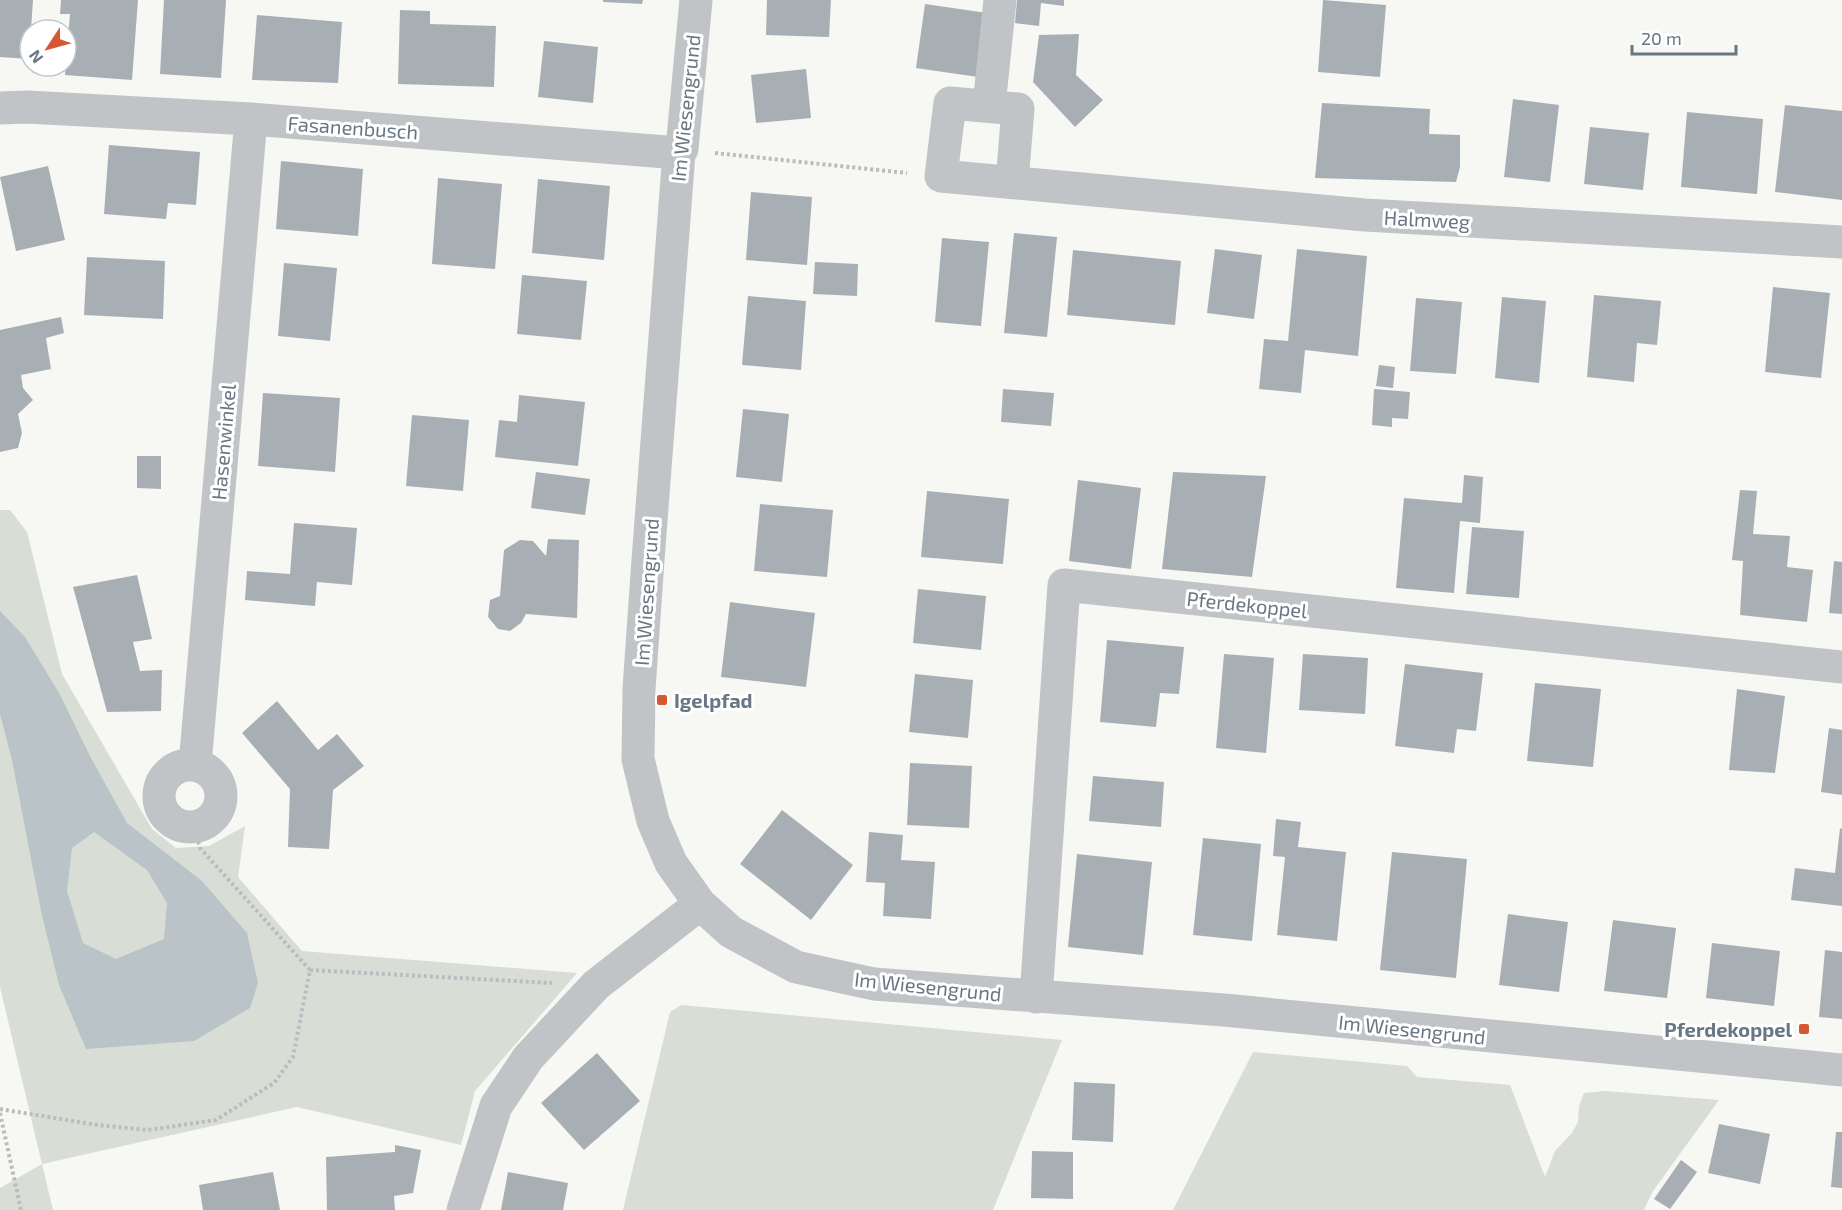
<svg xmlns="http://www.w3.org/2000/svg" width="1842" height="1210" font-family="'Exo 2',sans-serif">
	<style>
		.green { fill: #d8ddd5 }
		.water { fill: #b9c3c8; fill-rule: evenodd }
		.building { fill: #a8afb4 }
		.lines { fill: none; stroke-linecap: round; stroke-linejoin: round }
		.path { stroke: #babdbf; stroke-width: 4; stroke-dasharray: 3 3; stroke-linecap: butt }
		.minor { stroke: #c0c4c7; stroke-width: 33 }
		.poi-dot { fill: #d75733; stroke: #fff; stroke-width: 2 }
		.labels { text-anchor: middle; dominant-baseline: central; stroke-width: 6; stroke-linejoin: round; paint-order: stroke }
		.street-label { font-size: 20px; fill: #687783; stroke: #fff }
		.poi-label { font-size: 20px; font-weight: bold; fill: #687783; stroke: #fff; text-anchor: start }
	</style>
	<rect width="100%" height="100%" fill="#f7f7f4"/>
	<path class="green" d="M0,510H10L27,532L62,674L152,829L176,848L209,846L245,826L238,877L302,951L577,973L475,1091L461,1145L297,1107L42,1164L53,1210H0V1188L42,1164L0,987Z
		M681,1005L1062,1040L993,1210H623L670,1012Z
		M1253,1052L1407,1066L1417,1077L1510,1085L1545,1177L1555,1151L1572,1133L1578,1122L1579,1106L1584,1093L1605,1091L1719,1100L1653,1191L1644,1210H1173Z"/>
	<path class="water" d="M0,611L25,637L59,693L91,758L127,823L202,881L247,933L258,983L250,1008L194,1041L86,1049L59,985L41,911L12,760L0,714ZM94,832L147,870L167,903L164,939L116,959L83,943L67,891L72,848Z"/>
	<path class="building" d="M0,0H33L29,59L0,57Z
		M61,0H138L132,80L65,75L70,14H60Z
		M164,0H226L221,78L160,74Z
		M603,0H643L642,4L603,2Z
		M767,0H831L829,37L766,35Z
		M1017,0H1064V6L1041,3L1039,26L1015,23Z
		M1323,0L1386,5L1380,77L1318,72Z
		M925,4L987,13L978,77L916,68Z
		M400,10L430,11V24L496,26L494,87L398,84Z
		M257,15L342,22L338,83L252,80Z
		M1079,34L1076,75L1103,100L1075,127L1033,82L1039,35Z
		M544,41L598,47L593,103L538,97Z
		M806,69L811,118L756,123L751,75Z
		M1513,99L1559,105L1550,182L1504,177Z
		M1322,103L1430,109L1429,134L1460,135V167L1456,182L1315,178Z
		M1785,105L1842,111V200L1775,192Z
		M1687,112L1763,119L1757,194L1681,187Z
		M1590,127L1649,133L1643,190L1584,184Z
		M109,145L200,152L196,205L168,203L166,219L104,214Z
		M281,161L363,169L358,236L276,229Z
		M48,166L65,240L16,251L0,177Z
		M438,178L502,184L495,269L432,264Z
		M538,179L610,186L604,260L532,253Z
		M751,192L812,197L807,265L746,260Z
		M1014,233L1057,237L1047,337L1004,333Z
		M942,238L989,242L981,326L935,322Z
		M1215,249L1262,255L1254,319L1207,313Z
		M1297,249L1367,256L1358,356L1305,350L1301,393L1259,389L1264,339L1288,341Z
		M1073,250L1181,261L1175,325L1067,315Z
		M87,257L165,261L163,319L84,315Z
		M815,262L858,264L857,296L813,294Z
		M284,263L337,268L330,341L278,336Z
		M522,275L587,281L581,340L517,334Z
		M1773,287L1830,293L1821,378L1765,372Z
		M1594,295L1661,301L1657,345L1637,343L1634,382L1587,377Z
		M748,296L806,301L801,370L742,365Z
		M1502,297L1546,301L1539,383L1495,378Z
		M1416,298L1462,302L1456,374L1410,371Z
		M61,317L64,333L46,338L51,369L21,375L23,388L33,400L18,414L22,433L18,448L0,452V330Z
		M1379,365L1395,367L1393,388L1376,386Z
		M1003,389L1054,393L1051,426L1001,422Z
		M1374,389L1410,392L1408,419L1392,418V427L1372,425Z
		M263,393L340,398L335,472L258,466Z
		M519,395L585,402L578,466L495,457L499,420L517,422Z
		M743,409L789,414L782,482L736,477Z
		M412,415L469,420L463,491L406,486Z
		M137,456H161V489L137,488Z
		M536,472L590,479L585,515L531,508Z
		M1173,472L1266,476L1252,577L1162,569Z
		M1464,475L1483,477L1480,523L1460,521L1454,593L1396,588L1404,498L1462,503Z
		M1078,480L1141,488L1131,569L1069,561Z
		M1740,490L1757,491L1753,534L1790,536L1787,567L1813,570L1807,622L1740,615L1743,561L1732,560Z
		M927,491L1009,499L1003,564L921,557Z
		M760,504L833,510L827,577L754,571Z
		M294,523L357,528L352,585L317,582L315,606L245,600L247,571L290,574Z
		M1472,527L1524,531L1519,598L1466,594Z
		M548,539L579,540L577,618L526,614L521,623L510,631L498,629L488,617L490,600L500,596L504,550L520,540L533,541L546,556Z
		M1834,561L1842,562V614L1829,613Z
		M137,575L152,639L133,642L140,671L162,670L161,711L107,712L73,587Z
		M918,589L986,596L981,650L913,643Z
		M730,602L815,613L806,687L721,677Z
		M1107,640L1184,647L1179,694L1160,693L1156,727L1100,722Z
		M1224,654L1274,658L1266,753L1216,748Z
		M1303,654L1368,658L1365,714L1299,710Z
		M1405,664L1483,673L1476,731L1457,729L1454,753L1395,746Z
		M915,674L973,680L968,738L909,732Z
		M1535,683L1601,689L1593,767L1527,761Z
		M1737,689L1785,696L1775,773L1729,770Z
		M277,701L318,750L337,734L364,766L333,790L329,849L288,847L290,789L242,733Z
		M1829,728L1842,730V795L1821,792Z
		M910,763L972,766L969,828L907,825Z
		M1093,776L1164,782L1161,827L1089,821Z
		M782,810L853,865L811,920L740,864Z
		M1276,819L1301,822L1298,847L1346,852L1337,941L1277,935L1285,857L1273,856Z
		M1840,828L1842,829V906L1791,900L1795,868L1835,873Z
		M869,832L903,835L901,860L935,862L931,919L883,916L885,883L866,882Z
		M1203,838L1261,844L1252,941L1193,935Z
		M1392,852L1467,859L1456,978L1380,970Z
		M1077,854L1152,862L1143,955L1068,947Z
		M1508,914L1568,922L1559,992L1499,985Z
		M1613,920L1676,928L1667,998L1604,991Z
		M1712,943L1780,951L1774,1006L1706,998Z
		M1825,950L1842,952V1019L1819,1017Z
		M597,1053L640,1101L584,1150L541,1103Z
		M1074,1082L1115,1084L1113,1142L1072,1140Z
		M1719,1124L1770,1134L1760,1184L1708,1173Z
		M1836,1132H1842V1188L1831,1187Z
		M395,1145L421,1150L413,1193L394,1196L395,1210H327L326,1157L395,1152Z
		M1032,1151L1073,1152V1199L1031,1198Z
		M1681,1160L1697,1172L1670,1209L1654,1199Z
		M273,1172L280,1210H203L199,1185Z
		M508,1172L568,1183L563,1210H501Z"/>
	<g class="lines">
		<path class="path" d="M715,153L907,173
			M310,970L552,983
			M0,1109L97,1125L148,1130L216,1120L274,1083L293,1057L310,970L200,848L194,827
			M0,1113L21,1210"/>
		<path class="minor" d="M696,0L682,149L679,153L648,560L639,689L638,759L653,821L671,863L700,904L731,932L796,967L874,984L1224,1010L1842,1070
			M989,106L1000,0
			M0,108L27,107L251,119L679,153
			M1012,182L1018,109L950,103L941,176L1365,215L1842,242
			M195,765L251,119
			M159 796a31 31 0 1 1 62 0a31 31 0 1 1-62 0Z
			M1036,997L1064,585L1842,667
			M463,1210L496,1106L528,1058L596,985L700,904"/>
	</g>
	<g class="poi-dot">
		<rect x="656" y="694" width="12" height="12" rx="3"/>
		<rect x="1798" y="1023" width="12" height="12" rx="3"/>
	</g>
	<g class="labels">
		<g class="street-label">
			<text transform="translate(685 108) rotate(-84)">Im Wiesengrund</text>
			<text transform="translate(353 127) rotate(4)">Fasanenbusch</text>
			<text transform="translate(1427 219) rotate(3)">Halmweg</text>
			<text transform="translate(223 442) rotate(-85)">Hasenwinkel</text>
			<text transform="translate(646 592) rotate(-86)">Im Wiesengrund</text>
			<text transform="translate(1247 604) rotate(6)">Pferdekoppel</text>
			<text transform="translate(928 986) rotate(6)">Im Wiesengrund</text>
			<text transform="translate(1412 1029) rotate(6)">Im Wiesengrund</text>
		</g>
		<g class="poi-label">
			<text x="674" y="700">Igelpfad</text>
			<text x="1792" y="1029" text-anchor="end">Pferdekoppel</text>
		</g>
	</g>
	<g transform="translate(48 48) rotate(234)"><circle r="28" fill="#ffffff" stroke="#c3c9cd" stroke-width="1.5"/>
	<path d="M0-4.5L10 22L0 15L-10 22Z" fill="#d75733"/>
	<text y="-9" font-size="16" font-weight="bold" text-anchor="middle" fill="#687783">N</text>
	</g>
	<path d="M1632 45v9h104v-9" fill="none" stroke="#687783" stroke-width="3"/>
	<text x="1641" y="45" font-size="18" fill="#687783" stroke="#ffffff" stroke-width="4.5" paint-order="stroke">20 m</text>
</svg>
